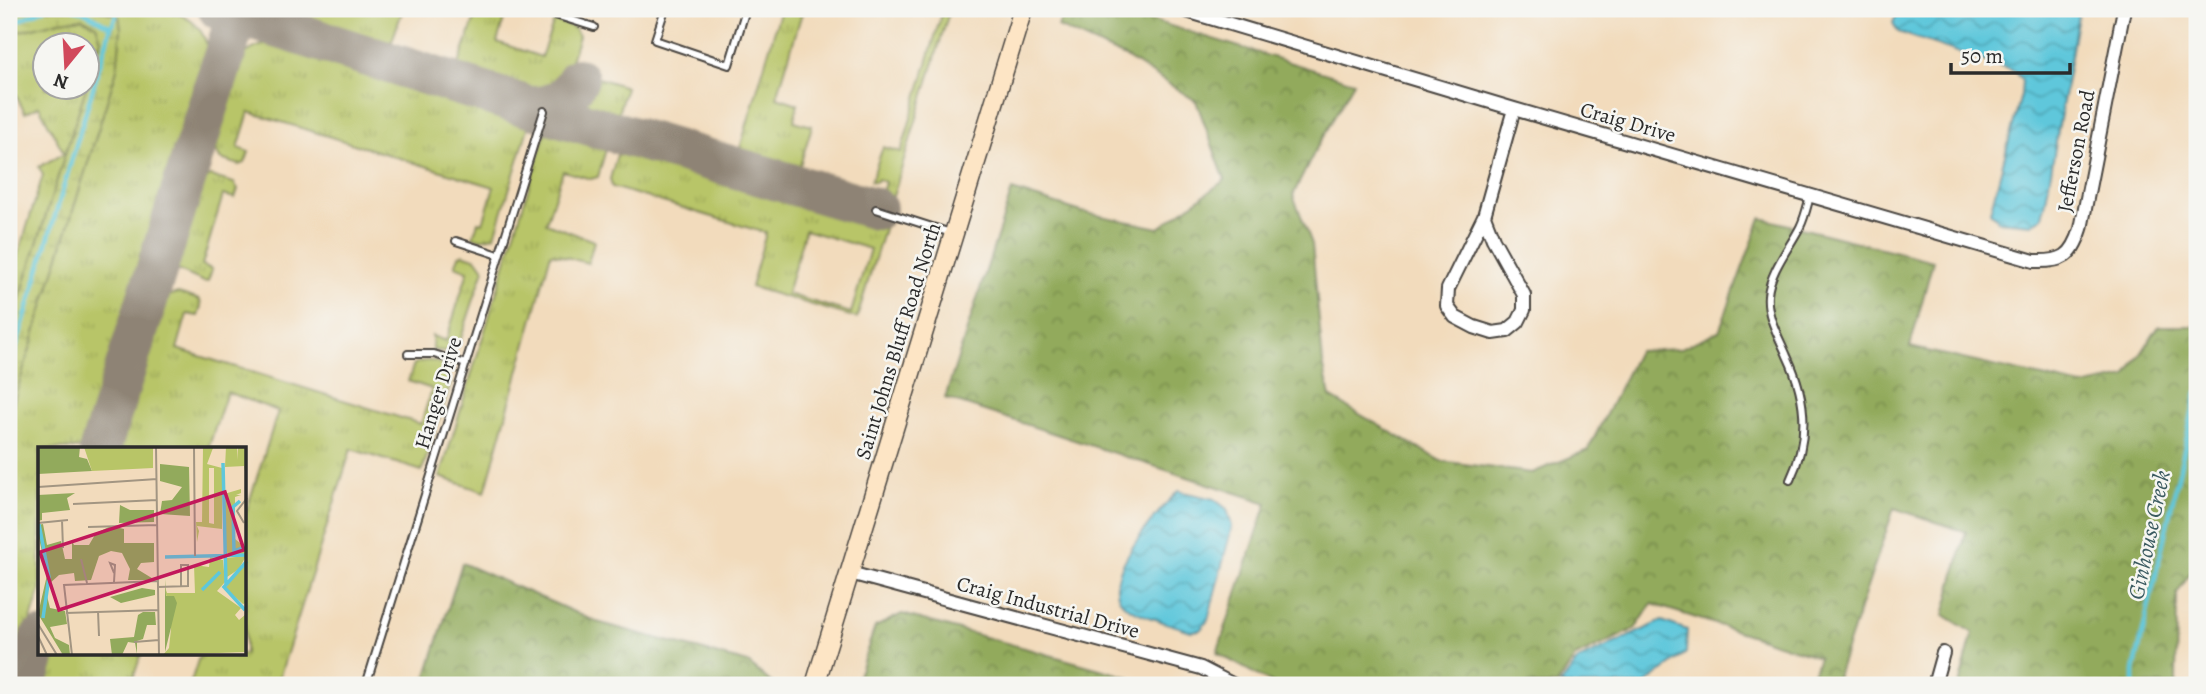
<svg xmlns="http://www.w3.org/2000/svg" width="2206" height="694" font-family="Alegreya,serif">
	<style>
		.grass { fill: url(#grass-tufts); stroke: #727849; stroke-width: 2; fill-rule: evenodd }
		.forest { fill: url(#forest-crowns); stroke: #5e6a44; stroke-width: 2 }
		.wetland { fill: url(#wetland-marsh); stroke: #727849; stroke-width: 2 }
		.water { fill: url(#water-waves); stroke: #447983; stroke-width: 2 }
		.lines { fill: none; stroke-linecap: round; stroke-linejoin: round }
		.stream { stroke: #5ec7db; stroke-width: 4.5 }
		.taxiway { stroke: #8e8374; stroke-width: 42 }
		.lane-casing { stroke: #494541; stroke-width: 10 }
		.street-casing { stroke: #494541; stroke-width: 16 }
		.secondary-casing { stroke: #494541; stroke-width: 21 }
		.lane { stroke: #fff; stroke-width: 6 }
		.street { stroke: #fff; stroke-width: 12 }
		.secondary { stroke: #fde5c5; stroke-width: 18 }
		.labels { text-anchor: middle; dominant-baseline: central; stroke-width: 5; stroke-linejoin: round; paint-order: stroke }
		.street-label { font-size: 21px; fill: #2b2b2b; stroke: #f6f6f2 }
		.water-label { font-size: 23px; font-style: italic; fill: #3a5a60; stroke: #f6f6f2 }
		.inset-river { fill: none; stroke: #5ec7db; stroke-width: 3.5 }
		.inset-road { fill: none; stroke: #a29582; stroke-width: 2 }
		.view { fill: #c2185b; fill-opacity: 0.15; stroke: #c2185b; stroke-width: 3.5 }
		.inset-edge { fill: none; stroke: #2b2b2b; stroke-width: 3.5 }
	</style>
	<defs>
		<pattern id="grass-tufts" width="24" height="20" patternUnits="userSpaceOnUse" patternTransform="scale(1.75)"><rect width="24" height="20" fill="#b8c567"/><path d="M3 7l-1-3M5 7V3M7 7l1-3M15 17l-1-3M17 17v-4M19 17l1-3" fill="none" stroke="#9ea95a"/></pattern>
		<pattern id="forest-crowns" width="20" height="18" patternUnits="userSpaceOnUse" patternTransform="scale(1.75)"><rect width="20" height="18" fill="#92aa5c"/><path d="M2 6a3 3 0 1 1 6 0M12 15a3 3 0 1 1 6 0" fill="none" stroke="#778b4c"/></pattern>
		<pattern id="wetland-marsh" width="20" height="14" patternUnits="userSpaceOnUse" patternTransform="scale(1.75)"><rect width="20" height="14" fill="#b8c567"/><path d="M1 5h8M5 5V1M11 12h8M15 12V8" fill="none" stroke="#9ea95a"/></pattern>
		<pattern id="water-waves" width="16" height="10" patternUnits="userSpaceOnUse" patternTransform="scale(1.75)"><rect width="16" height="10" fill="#5ec7db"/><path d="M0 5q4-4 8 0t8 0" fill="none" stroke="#4ea2b2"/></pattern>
	</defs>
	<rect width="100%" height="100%" fill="#f6f6f2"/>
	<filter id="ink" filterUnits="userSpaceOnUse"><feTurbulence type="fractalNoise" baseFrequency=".0143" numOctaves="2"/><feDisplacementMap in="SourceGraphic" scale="14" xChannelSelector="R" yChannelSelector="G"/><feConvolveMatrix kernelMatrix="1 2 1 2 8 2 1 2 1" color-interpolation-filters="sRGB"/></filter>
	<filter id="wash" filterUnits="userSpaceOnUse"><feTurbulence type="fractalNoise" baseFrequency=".00686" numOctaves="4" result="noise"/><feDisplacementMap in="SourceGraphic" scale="28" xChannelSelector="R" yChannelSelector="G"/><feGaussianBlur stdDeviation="1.57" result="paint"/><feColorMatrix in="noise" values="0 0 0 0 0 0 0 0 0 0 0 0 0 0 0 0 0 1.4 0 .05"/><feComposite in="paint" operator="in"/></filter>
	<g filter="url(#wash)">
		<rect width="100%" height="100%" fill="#f2dbbc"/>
		<path class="grass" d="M97,9C148,9 208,0 209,62L86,449H40V591L14,674L9,681V416L117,69L121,29L119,17Z
			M278,9H403L392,41L379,46L317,27Z
			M478,9H507L497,42L541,57L554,21L574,27L579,36C571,64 562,94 527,95L466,74L459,64Z
			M781,9H803L777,97L798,104L794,121L812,126L798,172L738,155Z
			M943,9H950L890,206L878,203L874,194L875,191L882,193L885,182L878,179L876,182L871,181L883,147L901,152Z
			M82,18L96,25L101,40L88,83V46H46V88H86L9,333V285L43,175L39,167L64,153L39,106L25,113L9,82V34L60,21Z
			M269,43L288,47L527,121L528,128L495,236L480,239L473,237L478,222L483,223L494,187L249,112L238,148L249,152L245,163L240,165L220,159L211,139C218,118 227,68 244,55C251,48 260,46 269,43Z
			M595,77L626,87L617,117L583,109L591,80Z
			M553,128L602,142L606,149L598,177L591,179L563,171L546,223L594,241L588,263L551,253L485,492L440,477L545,134Z
			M626,149L862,218L867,215L887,219L857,318L751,287L766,233L612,187L610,179L617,155ZM805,230L870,249L851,313L787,294Z
			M210,176L234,183L238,189L235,198L223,195L202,265L212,269L208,281L204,282L177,270L173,259L196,187Z
			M463,254L477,259L484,269L459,344C451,352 444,352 433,350L432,336L446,341L468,271L455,266L459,256Z
			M178,293L200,300L201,307L198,316L187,314L177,349L421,424L432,389L408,381L414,364C435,356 446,362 451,383L422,471L351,449L277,685H190L200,654H245V515L278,411L227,392L208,449H112L158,304L168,296Z
			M46,654H141L131,685H36Z"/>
		<path class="forest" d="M1064,9H1115L1354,82L1315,151L1293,195L1312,244L1323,363L1330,397L1441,461L1532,473L1588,450L1638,351L1679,349L1719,331L1761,218L1933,261L1910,347L2082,386L2126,377L2159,326H2197V562L2177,594L2176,685H1959L1973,633L1944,615L1966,532L1894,508L1834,685H1809L1819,657L1652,604L1635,629L1575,657L1557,685H1275L1217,653L1267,503L945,398L1012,190L1082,212L1159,228L1225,180L1196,101L1127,58L1058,27Z
			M462,563L597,622L748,663L774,685H424Z
			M902,614L1129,677L1135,685H855L875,627Z"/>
		<path class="wetland" d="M15,9H97L119,16L121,29L117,69L9,416V333L101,40L96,25L82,18L60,21L9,34V12Z"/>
		<path class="water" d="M1899,9H2079L2045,206L2041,218L2031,224L1999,221L1990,212L2021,95L2022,81L2014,71L1898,32L1893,23Z
			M1178,491L1214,499L1227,509L1232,526L1208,620L1200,630L1191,631C1174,625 1130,614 1121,601C1101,574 1160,510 1178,491Z
			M1662,621L1687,630L1686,653L1644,685H1560L1578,660Z"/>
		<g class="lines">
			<path class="stream" d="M9,25L44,9
				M111,27L116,16
				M9,371L111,27L83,11L74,9
				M2134,685V671L2197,393"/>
			<path class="taxiway" d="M219,9L529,107L876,209
				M529,107C553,108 566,100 578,79
				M100,449L239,9
				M26,685L40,639"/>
		</g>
	</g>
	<g filter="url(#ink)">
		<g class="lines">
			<g class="lane-casing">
				<path id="lane" d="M536,9L594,27
					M665,9L655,40L729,65L746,9
					M876,209L951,233
					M456,241L499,255
					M408,354H434L466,364
					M1790,480C1810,439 1806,396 1787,356C1779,337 1766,316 1768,295C1770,271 1790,247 1800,227C1805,217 1807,207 1810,196
					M366,685L544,111"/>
			</g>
			<g class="street-casing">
				<path id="street" d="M1180,9L1514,109L2034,261C2063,262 2072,257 2081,229L2124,9
					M1484,216L1493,239L1524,295V310L1518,322L1507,331L1493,333L1474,327L1455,317L1447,306L1448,289L1484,216L1514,109
					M850,573L1201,668L1234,685
					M1934,685L1943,653"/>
			</g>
			<g class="secondary-casing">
				<path id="secondary" d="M815,685L1023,9"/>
			</g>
			<use href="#lane" class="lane"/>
			<use href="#street" class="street"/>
			<use href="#secondary" class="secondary"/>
		</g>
	</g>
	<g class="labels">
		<g class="street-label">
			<text transform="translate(1628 122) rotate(16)">Craig Drive</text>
			<text transform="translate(2076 151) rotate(-79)">Jefferson Road</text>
			<text transform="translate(898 341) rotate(-73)">Saint Johns Bluff Road North</text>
			<text transform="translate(438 393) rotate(-73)">Hanger Drive</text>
			<text transform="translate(1048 607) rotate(15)">Craig Industrial Drive</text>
		</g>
		<g class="water-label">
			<text transform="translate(2149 535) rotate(-78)">Ginhouse Creek</text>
		</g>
	</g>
	<g transform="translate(38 447)">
		<rect width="208" height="208" fill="#f2dbbc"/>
		<path d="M188,0H199V13L200,0H208V30L206,19L187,20ZM165,1H175L169,17L184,21V82L159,79L161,84L159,95L158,75H164ZM171,21H176V77L171,76ZM203,42V46L198,48H203L197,50V92L208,101V107H191L187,104L186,47ZM208,109L201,122L189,130L188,111ZM172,110L185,113L187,135L179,144L203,161L197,168L201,173L208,167V205L125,208L131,201L133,182L127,140L129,146H157L156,118L171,120ZM208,116V156L205,157L187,141Z" fill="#b8c567" fill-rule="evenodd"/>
		<path d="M0,0H42L41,10L49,12L54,24L0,27ZM122,17L151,20L152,69L122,67L124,54L134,53L144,40L122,34ZM37,46L29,51L32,63L4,66V73L0,74V48ZM82,58L92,63H116V75L81,76ZM5,77L9,98L23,94L27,112H34V94L36,98H51L58,86L73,79L86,82V96H116V115L103,116L99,122L117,133H90L92,122L84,106L73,104L61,109L53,133L37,134L36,126L21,128L12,136L8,145L12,161L27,164L29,177L12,180L17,191L31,198L32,208H25L0,167L9,128L1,91L0,78ZM127,132L128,149H136L139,156L127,205ZM104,141L117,143V148L83,156L72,150ZM105,165H117L118,178H109L105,192L99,194V207L97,196L90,195L84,208H74L72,192L96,190L100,168Z" fill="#92aa5c"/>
		<path d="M46,0H115V21L54,24Z" fill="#b8c567"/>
		<path class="inset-river" d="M185,16L188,137M202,54L195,60L196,104L206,100M1,77L11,130L5,171M127,110L209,108M164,143L182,125M207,163L186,140L209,114"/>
		<path class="inset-road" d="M118,0L121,208M156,0L157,109M0,40L119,32M35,57L119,53M24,73L25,101M0,76L30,73M206,76L199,64L209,51M50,80L119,78M43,112L49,136M76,126L72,116L77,118L76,135M120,140L150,139V118H143V139M60,164L61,189M28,166L121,163M0,177L19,208M0,189L9,208M96,195L121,193M34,208L26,138L120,134"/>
		<path class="view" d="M187,45L206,103L21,163L2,105Z"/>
		<rect width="208" height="208" class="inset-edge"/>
	</g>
	<rect width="2206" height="694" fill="none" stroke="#f6f6f2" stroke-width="35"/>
	<g transform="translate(66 66) rotate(198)"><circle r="33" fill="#f6f6f2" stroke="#a5a5a2" stroke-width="2"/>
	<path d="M0-5L12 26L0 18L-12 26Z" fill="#d1495b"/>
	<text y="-10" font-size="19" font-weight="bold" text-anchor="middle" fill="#2b2b2b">N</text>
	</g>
	<path d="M1951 63v10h119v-10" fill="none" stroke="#2b2b2b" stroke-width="3.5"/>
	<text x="1961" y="63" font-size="21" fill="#2b2b2b" stroke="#f6f6f2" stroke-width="5" paint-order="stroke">50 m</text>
</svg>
